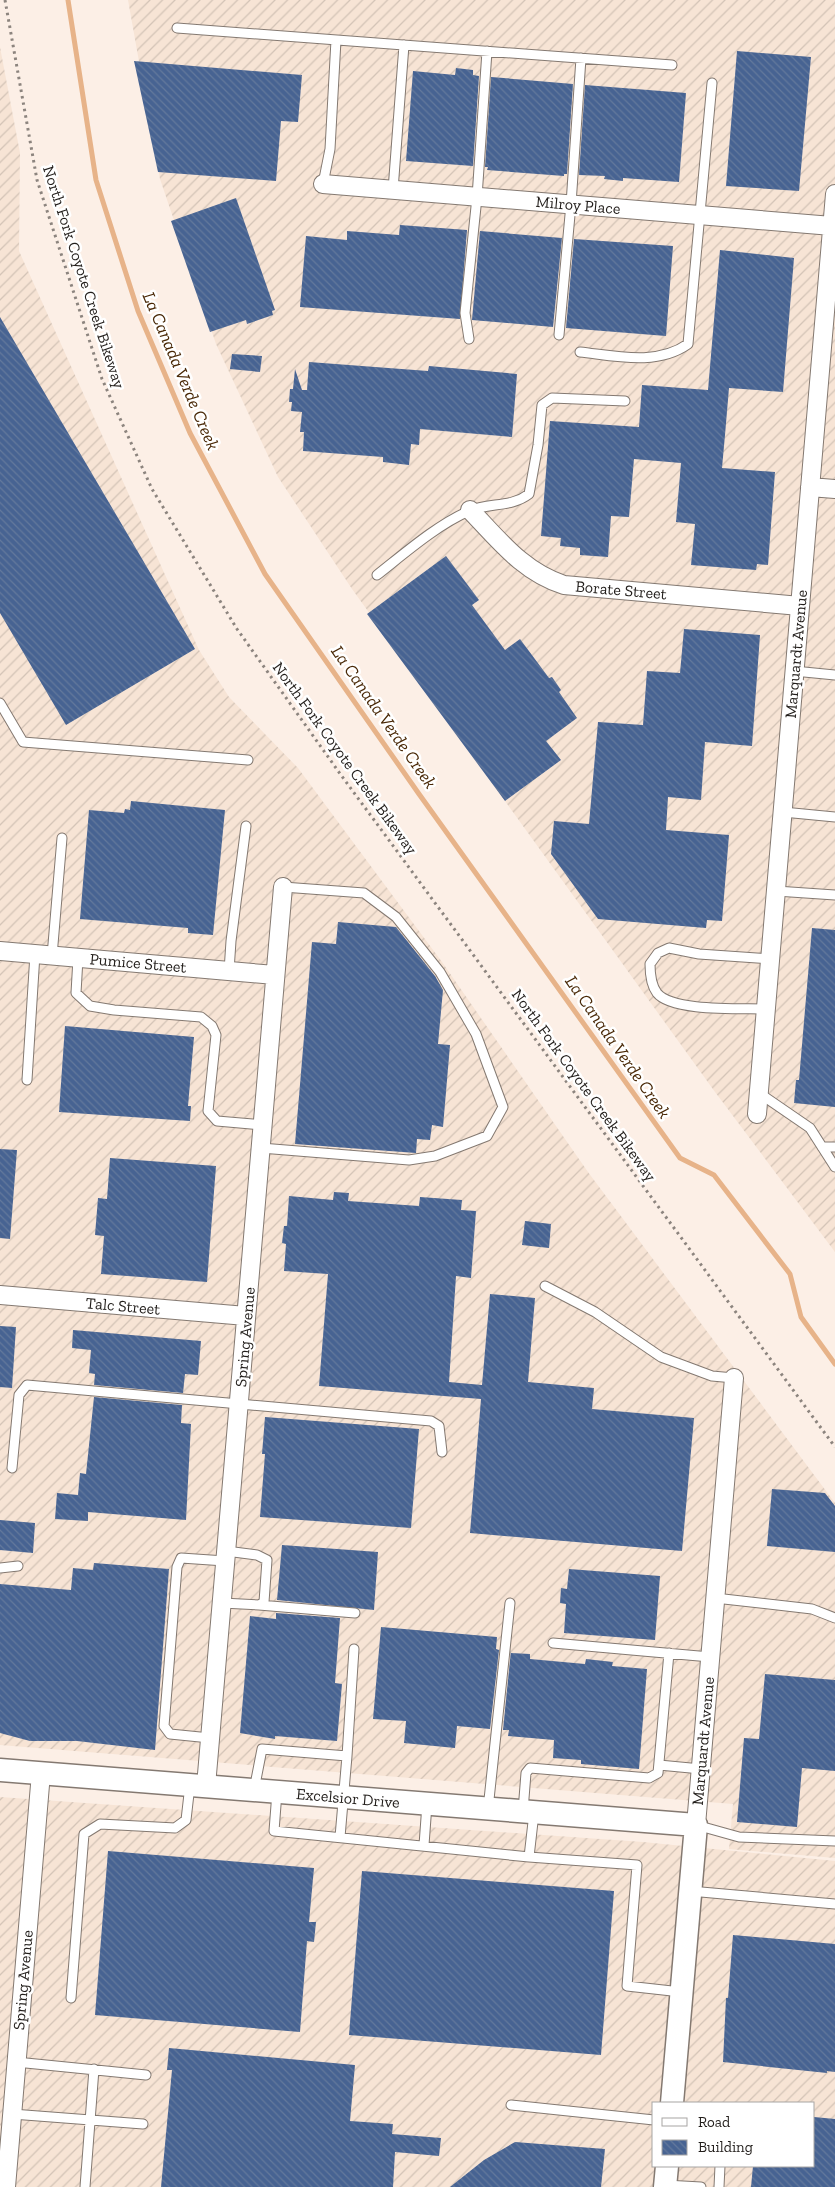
<svg xmlns="http://www.w3.org/2000/svg" width="835" height="2187" font-family="'Zilla Slab',serif">
	<style>
		.industrial { fill: url(#industrial-furrows); fill-rule: evenodd }
		.lines { fill: none; stroke-linecap: round; stroke-linejoin: round }
		.stream { stroke: #e7b389; stroke-width: 5 }
		.building { fill: url(#building-back-hatch) }
		.service-casing { stroke: #847971; stroke-width: 11 }
		.minor-casing { stroke: #847971; stroke-width: 20 }
		.tertiary-casing { stroke: #847971; stroke-width: 25 }
		.path { stroke: #8c847e; stroke-width: 3; stroke-dasharray: 2.5 4; stroke-linecap: butt }
		.service { stroke: #fff; stroke-width: 9 }
		.minor { stroke: #fff; stroke-width: 18 }
		.tertiary { stroke: #fff; stroke-width: 22 }
		.labels { text-anchor: middle; dominant-baseline: central; stroke-width: 5; stroke-linejoin: round; paint-order: stroke }
		.street-label { font-size: 16px; fill: #221e1b; stroke: #fff }
		.water-label { font-size: 18px; font-style: italic; fill: #492806; stroke: #fff }
	</style>
	<defs>
		<pattern id="industrial-furrows" width="10" height="10" patternUnits="userSpaceOnUse" patternTransform="scale(1.25)"><rect width="10" height="10" fill="#f7e4d5"/><path d="M-1 1l2-2M0 10L10 0M9 11l2-2" fill="none" stroke="#d3c3b6"/></pattern>
		<pattern id="building-back-hatch" width="6" height="6" patternUnits="userSpaceOnUse" patternTransform="scale(1.25)"><rect width="6" height="6" fill="#476392"/><path d="M-1 5l2 2M0 0l6 6M5-1l2 2" fill="none" stroke="#64799c"/></pattern>
	</defs>
	<rect width="100%" height="100%" fill="#fcefe6"/>
	<path class="industrial" d="M128,0H835V1252L715,1092L352,589L278,477L216,344L160,179Z
		M0,47L20,153L19,251L199,650L229,697L298,768L442,962L588,1172L835,1503V1858L729,1849L733,1804L0,1745Z
		M0,1797L643,1842L835,1861V2187H0ZM654,2103H814V2166H654Z"/>
	<g class="lines">
		<path class="stream" d="M68,0L96,180L138,311L190,433L265,574L419,794L680,1158L714,1175L790,1274L801,1317L835,1364"/>
	</g>
	<path class="building" d="M737,51L811,57L799,191L726,186Z
		M134,61L302,75L298,122L281,121L276,181L158,172Z
		M456,68L473,70V75L479,76L473,166L406,161L413,71L455,75Z
		M491,77L573,84L567,174H564V176L487,170L488,167H485Z
		M585,85L686,93L679,182L623,178V181L604,179L605,176L579,175Z
		M236,198L275,310L272,311L273,315L247,324L246,320L210,332L171,221Z
		M400,225L467,230L460,319L300,307L306,236L347,240V231L399,235Z
		M480,231L562,238L553,327L472,320Z
		M574,239L673,246L666,336L566,328Z
		M720,250L794,258L783,392L729,388L725,435L722,468L775,472L768,565L757,564L756,570L691,565L695,524L676,522L681,463L634,459L629,517L611,516L608,557L580,555V548L560,546L561,538L541,536L550,421L639,427L642,385L708,390Z
		M0,317L195,649L66,725L0,613Z
		M232,354L262,356L260,372L230,369Z
		M309,362L428,371L429,366L517,374L512,437L420,429L419,445L411,444L409,465L383,462V457L303,451L304,432H300L302,412L291,411L292,402H289L290,389H293L295,369L302,390H307Z
		M446,556L479,600L472,605L505,650L520,639L549,678L552,677L561,690L559,692L577,718L546,741L561,760L505,801L367,614Z
		M684,629L760,635L752,746L705,742L701,800L668,797L666,830L729,835L722,921L707,920L706,928L598,919L551,854L554,821L589,824L598,722L643,725L647,671L680,673Z
		M131,801L225,810L213,935L188,933V928L80,919L89,810L124,813L125,809L130,810Z
		M338,922L396,927L435,976L443,990L438,1044L450,1045L443,1127L432,1125L430,1140L417,1139L416,1153L295,1144L312,942L336,944Z
		M812,928L835,930V1107L794,1103L796,1080H799Z
		M65,1026L194,1037L188,1106H191L190,1121L59,1112Z
		M0,1149L17,1150L10,1239L0,1238Z
		M110,1158L216,1166L207,1282L101,1274L104,1236L95,1235L98,1198L107,1199Z
		M334,1192L349,1193L348,1201L419,1206L420,1197L462,1200L461,1210L476,1211L471,1278L456,1276L449,1382L482,1385L490,1294L535,1298L528,1382L594,1388L592,1409L694,1418L682,1551L470,1533L481,1399L319,1386L328,1274L284,1271L286,1244L282,1243L284,1226H287L289,1196L333,1200Z
		M525,1221L551,1224L549,1248L522,1245Z
		M0,1326L16,1327L12,1388L0,1387Z
		M73,1330L201,1341L198,1375L185,1374L183,1393L94,1385L95,1374L89,1373L91,1350L72,1348Z
		M94,1397L182,1405L181,1423L191,1424L186,1520L88,1512V1521L55,1519L57,1493L78,1495L80,1473L86,1474Z
		M265,1417L419,1429L411,1528L260,1517L265,1454H262Z
		M772,1489L825,1493L835,1506V1552L767,1546Z
		M0,1520L35,1523L33,1553L0,1550Z
		M282,1545L378,1552L374,1610L277,1600Z
		M94,1563L169,1569L155,1750L77,1741H30L0,1733V1584L71,1590L73,1568L93,1570Z
		M569,1569L660,1576L655,1640L564,1633L566,1604L560,1603L561,1588L567,1589Z
		M276,1613L340,1618L335,1683L342,1684L337,1741L275,1736V1739L240,1733L250,1616L276,1619Z
		M381,1627L497,1637L496,1649L499,1650L490,1729L457,1726L455,1748L404,1743L406,1721L373,1719Z
		M511,1650V1653L530,1654V1659L585,1664L586,1659L613,1662L612,1666L647,1669L639,1769L581,1764V1760L553,1758L554,1740L508,1736L509,1730H503Z
		M765,1674L835,1680V1771L802,1768L797,1827L737,1822L744,1738L759,1739Z
		M108,1851L314,1868L309,1922H316L314,1942L307,1941L300,2032L95,2015Z
		M362,1871L614,1891L601,2055L349,2035Z
		M733,1935L835,1944V2072L827,2071V2073L723,2062L726,1998H728Z
		M169,2048L355,2065L350,2121L393,2124L392,2134L441,2138L439,2156L395,2152L393,2187H161L172,2070H167Z
		M814,2117L835,2119V2187H751L753,2166H814Z
		M515,2142L605,2149L601,2187H450L484,2160Z"/>
	<g class="lines">
		<g class="service-casing">
			<path id="service" d="M177,28L672,65
				M323,184L330,149L336,40
				M393,190L404,45
				M559,335L571,204L581,58
				M469,339L465,313L477,197L487,51
				M580,352C616,356 657,366 688,344L712,83
				M377,575C405,553 437,525 469,511C489,502 511,508 529,494L538,445L542,405L552,398L625,401
				M794,671L835,675
				M0,703L23,742L248,760
				M783,812L835,817
				M776,891L835,895
				M52,956L62,838
				M78,958L76,993L90,1006L114,1010L201,1017L212,1026L216,1035L208,1111L217,1121L263,1125
				M229,971L231,941L246,826
				M766,1009C742,1008 672,1012 657,993C651,985 650,973 650,964L658,953L669,948L699,954L770,959
				M27,1080L35,954
				M759,1093L810,1128L835,1167
				M822,1147H835
				M261,1148L409,1160L435,1156L487,1136L503,1107L476,1034L440,972L396,917L364,893L283,887
				M545,1286L595,1312L661,1357L712,1376L734,1378
				M12,1468L19,1395L27,1385L431,1421L439,1426L442,1452
				M0,1568L18,1566
				M715,1598L812,1609L835,1618
				M222,1603L259,1605L264,1602L267,1560L257,1555L226,1551
				M259,1605L355,1613
				M553,1643L710,1657
				M210,1738L170,1734L164,1726L177,1567L181,1558L225,1561
				M347,1756L354,1649
				M659,1765L701,1769
				M254,1790L262,1749L347,1756L340,1837
				M277,1792L274,1831L529,1857L637,1865L627,1986L681,1992
				M488,1809L510,1603
				M523,1811L526,1773L530,1768L649,1778L658,1773L669,1653
				M696,1825L739,1837L835,1841
				M424,1845L427,1804
				M529,1857L534,1813
				M690,1891L835,1904
				M71,1998L84,1834L100,1824L175,1828L186,1820L190,1785
				M16,2062L146,2075
				M511,2105L654,2120
				M12,2114L143,2124
				M665,2185L701,2187
				M85,2187L94,2069
				M719,2187L720,2166"/>
		</g>
		<g class="minor-casing">
			<path id="minor" d="M323,184L832,226
				M810,487L835,489
				M470,510C499,540 523,572 564,585L800,606
				M0,951L275,975
				M757,1114L835,194
				M0,1295L246,1316
				M206,1786L283,887
				M696,1825L734,1378
				M6,2187L41,1773"/>
		</g>
		<g class="tertiary-casing">
			<path id="tertiary" d="M0,1770L696,1825L672,2103
				M665,2187L667,2166"/>
		</g>
		<path class="path" d="M5,0L37,180L102,379L152,489L237,629L341,775L835,1447"/>
		<use href="#service" class="service"/>
		<use href="#minor" class="minor"/>
		<use href="#tertiary" class="tertiary"/>
	</g>
	<g class="labels">
		<g class="street-label">
			<text transform="translate(578 205) rotate(5)">Milroy Place</text>
			<text transform="translate(84 277) rotate(72)">North Fork Coyote Creek Bikeway</text>
			<text transform="translate(621 590) rotate(5)">Borate Street</text>
			<text transform="translate(796 654) rotate(-85)">Marquardt Avenue</text>
			<text transform="translate(345 758) rotate(54)">North Fork Coyote Creek Bikeway</text>
			<text transform="translate(138 963) rotate(5)">Pumice Street</text>
			<text transform="translate(584 1085) rotate(54)">North Fork Coyote Creek Bikeway</text>
			<text transform="translate(123 1306) rotate(5)">Talc Street</text>
			<text transform="translate(245 1337) rotate(-85)">Spring Avenue</text>
			<text transform="translate(703 1741) rotate(-85)">Marquardt Avenue</text>
			<text transform="translate(348 1798) rotate(5)">Excelsior Drive</text>
			<text transform="translate(23 1980) rotate(-85)">Spring Avenue</text>
		</g>
		<g class="water-label">
			<text transform="translate(181 371) rotate(67)">La Canada Verde Creek</text>
			<text transform="translate(384 717) rotate(55)">La Canada Verde Creek</text>
			<text transform="translate(618 1047) rotate(55)">La Canada Verde Creek</text>
		</g>
	</g>
	<rect x="652" y="2102" width="162" height="65" fill="#ffffff" stroke="#a7a5a4"/>
	<rect x="662" y="2118" width="25" height="8" fill="#ffffff" stroke="#a7a5a4"/>
	<text x="698" y="2127" font-size="15" fill="#221e1b">Road</text>
	<rect x="662" y="2140" width="25" height="15" fill="url(#building-back-hatch)" stroke="#a7a5a4"/>
	<text x="698" y="2152" font-size="15" fill="#221e1b">Building</text>
</svg>
